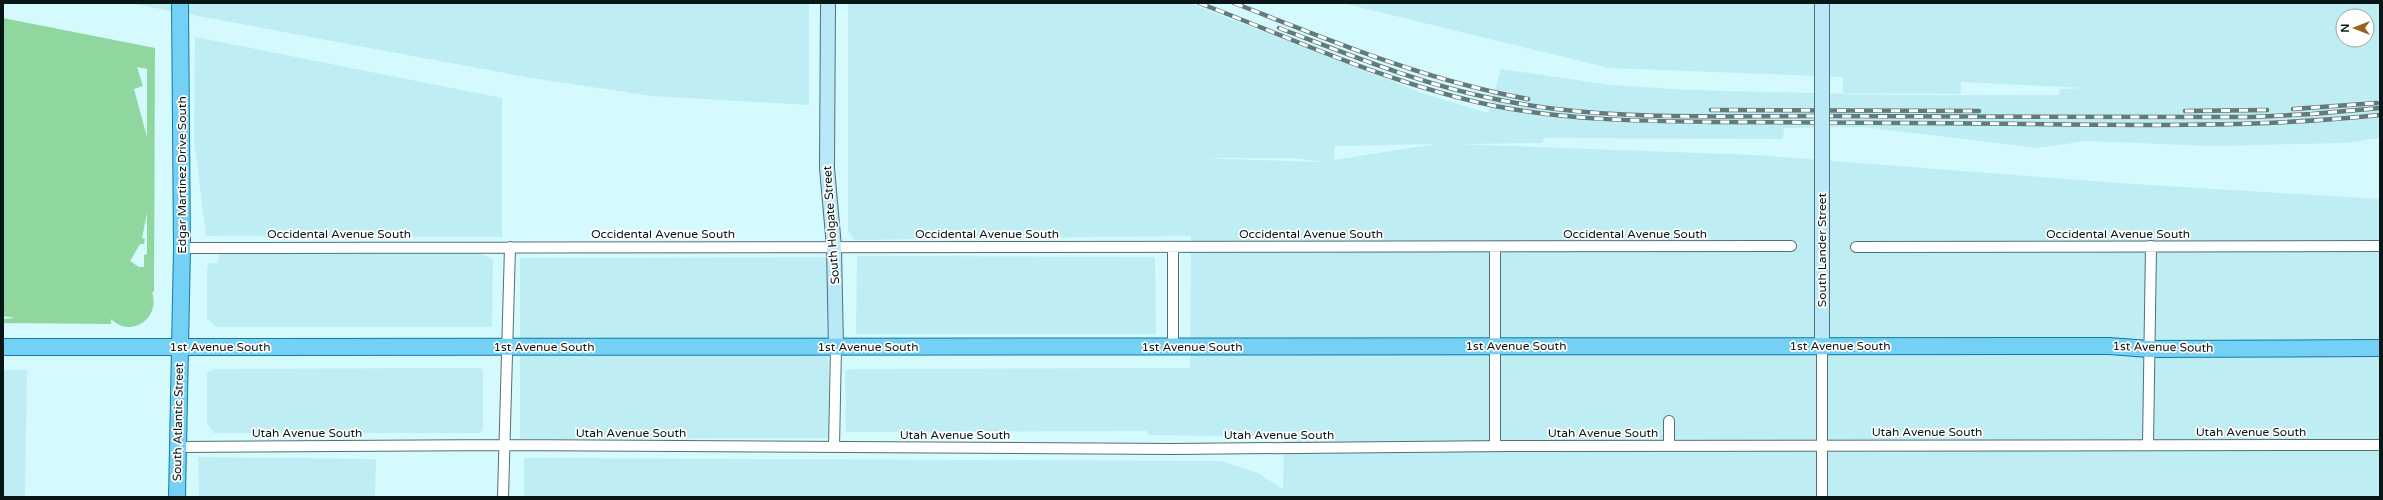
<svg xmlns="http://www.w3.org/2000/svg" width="2383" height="500" font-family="'Varela Round',sans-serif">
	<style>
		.built { fill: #beedf3; fill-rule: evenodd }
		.green { fill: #90d79f; fill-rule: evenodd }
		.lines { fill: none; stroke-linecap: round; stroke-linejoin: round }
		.street-casing { stroke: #507275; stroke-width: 12 }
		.secondary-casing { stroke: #507275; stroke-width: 16 }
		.primary-casing { stroke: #127ba1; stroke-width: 18 }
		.street { stroke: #fff; stroke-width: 10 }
		.secondary { stroke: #b9e8f9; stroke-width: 14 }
		.primary { stroke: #74d0f4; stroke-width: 16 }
		.rail-casing { stroke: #627a7c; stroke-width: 4.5 }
		.rail { stroke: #fff; stroke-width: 3; stroke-dasharray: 9; stroke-linecap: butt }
		.secondary-bridge-casing { stroke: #507275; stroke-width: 16; stroke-linecap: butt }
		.secondary-bridge { stroke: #b9e8f9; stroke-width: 14 }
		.labels { text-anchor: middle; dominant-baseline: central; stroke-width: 3.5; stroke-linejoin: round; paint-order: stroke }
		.street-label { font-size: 12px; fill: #081617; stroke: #fff }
	</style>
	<rect width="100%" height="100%" fill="#d5fafe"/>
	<path class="built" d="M128,3H809V105L652,96L531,78Z
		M848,3H1189L1425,94L1488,113L1501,69L1611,85L1690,90L1898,95H2059V89L2087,88L1961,82V94L1843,93V77L1609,68L1342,3H2380V138L2346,143L2213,146L2086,141L2038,148L1863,127L1784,128L1783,139L1545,138L1542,143L1454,144L1756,155L2118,183L2380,199V497H524V458L1221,461L1258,473L1283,489L1284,437L1148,435L1147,431L846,432L845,371L852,369L1190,368L1191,236L854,240L848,230ZM2343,16H2367V40H2343ZM1435,144L1334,160L1335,146ZM1196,158H1291L1325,162H1322Z
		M195,37L502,98V237L206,236L194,140Z
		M474,252L493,259L492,327H216L207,318V267L210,263H218L219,253Z
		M857,256L1155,257L1156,334H856Z
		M828,257L829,438L520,439V258Z
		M481,368L483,371V429L480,433H214L207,423V373L213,369Z
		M3,370H27L25,497H3Z
		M198,457L376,459L375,497H199Z"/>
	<path class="green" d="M3,18L155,48L154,292H152C161,318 131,339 111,319V324L3,323V319L15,318L3,316ZM137,67L147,69V137L134,89L143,86ZM147,213V254L144,255V267H139L130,261L140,244H144L145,239L142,238Z"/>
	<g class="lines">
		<g class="street-casing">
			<path id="street" d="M1173,247V347
				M1856,247L2380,246
				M182,248L1791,246
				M1669,421V446
				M2148,445L2151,246
				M1495,446V247
				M178,447L504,445L1173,449L1508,446L2380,445
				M834,447L836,347
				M503,497L510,247
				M1822,497V346"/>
		</g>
		<g class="secondary-casing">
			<path id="secondary" d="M828,3L827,168L834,247L836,347
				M1822,60V3
				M1822,325V346"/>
		</g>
		<g class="primary-casing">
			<path id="primary" d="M3,347L2109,346L2149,349L2380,348
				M177,497L182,248L180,3"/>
		</g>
		<use href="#street" class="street"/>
		<use href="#secondary" class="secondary"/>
		<use href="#primary" class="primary"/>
		<g class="rail-casing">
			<path id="rail" d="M1199,3C1296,40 1392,85 1495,106C1566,120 1638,121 1711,122C1777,122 1843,123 1910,123C2065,123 2226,131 2380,115
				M1234,3C1332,41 1424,80 1528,99
				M1279,28C1350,55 1420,84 1495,99C1599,121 1709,116 1815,116C1960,117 2106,117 2251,117L2312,114L2380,108
				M2293,109L2377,103
				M1711,110L1979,111
				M2185,111L2267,110"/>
		</g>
		<use href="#rail" class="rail"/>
		<g class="secondary-bridge-casing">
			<path id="secondary-bridge" d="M1822,60V325"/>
		</g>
		<use href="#secondary-bridge" class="secondary-bridge"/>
	</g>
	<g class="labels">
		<g class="street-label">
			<text transform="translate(182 175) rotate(-90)">Edgar Martinez Drive South</text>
			<text transform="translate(831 225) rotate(-94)">South Holgate Street</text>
			<text x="339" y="234">Occidental Avenue South</text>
			<text x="663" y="234">Occidental Avenue South</text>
			<text x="987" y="234">Occidental Avenue South</text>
			<text x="1311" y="234">Occidental Avenue South</text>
			<text x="1635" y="234">Occidental Avenue South</text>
			<text x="2118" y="234">Occidental Avenue South</text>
			<text transform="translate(1822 250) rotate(-90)">South Lander Street</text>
			<text x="1516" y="346">1st Avenue South</text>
			<text x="1840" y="346">1st Avenue South</text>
			<text x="220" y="347">1st Avenue South</text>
			<text x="544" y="347">1st Avenue South</text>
			<text x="868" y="347">1st Avenue South</text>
			<text x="1192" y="347">1st Avenue South</text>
			<text transform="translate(2163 347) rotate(1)">1st Avenue South</text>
			<text transform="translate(178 422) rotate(-89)">South Atlantic Street</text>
			<text x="1927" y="432">Utah Avenue South</text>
			<text x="2251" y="432">Utah Avenue South</text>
			<text x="307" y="433">Utah Avenue South</text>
			<text x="631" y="433">Utah Avenue South</text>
			<text x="1603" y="433">Utah Avenue South</text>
			<text x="955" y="435">Utah Avenue South</text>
			<text x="1279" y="435">Utah Avenue South</text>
		</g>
	</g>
	<rect width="2383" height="500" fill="none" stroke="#081617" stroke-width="8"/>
	<g transform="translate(2355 28) rotate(270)"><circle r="19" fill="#ffffff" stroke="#9ca2a2"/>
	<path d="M0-3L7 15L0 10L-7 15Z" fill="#98621b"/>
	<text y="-6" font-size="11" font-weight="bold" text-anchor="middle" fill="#081617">N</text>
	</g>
</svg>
